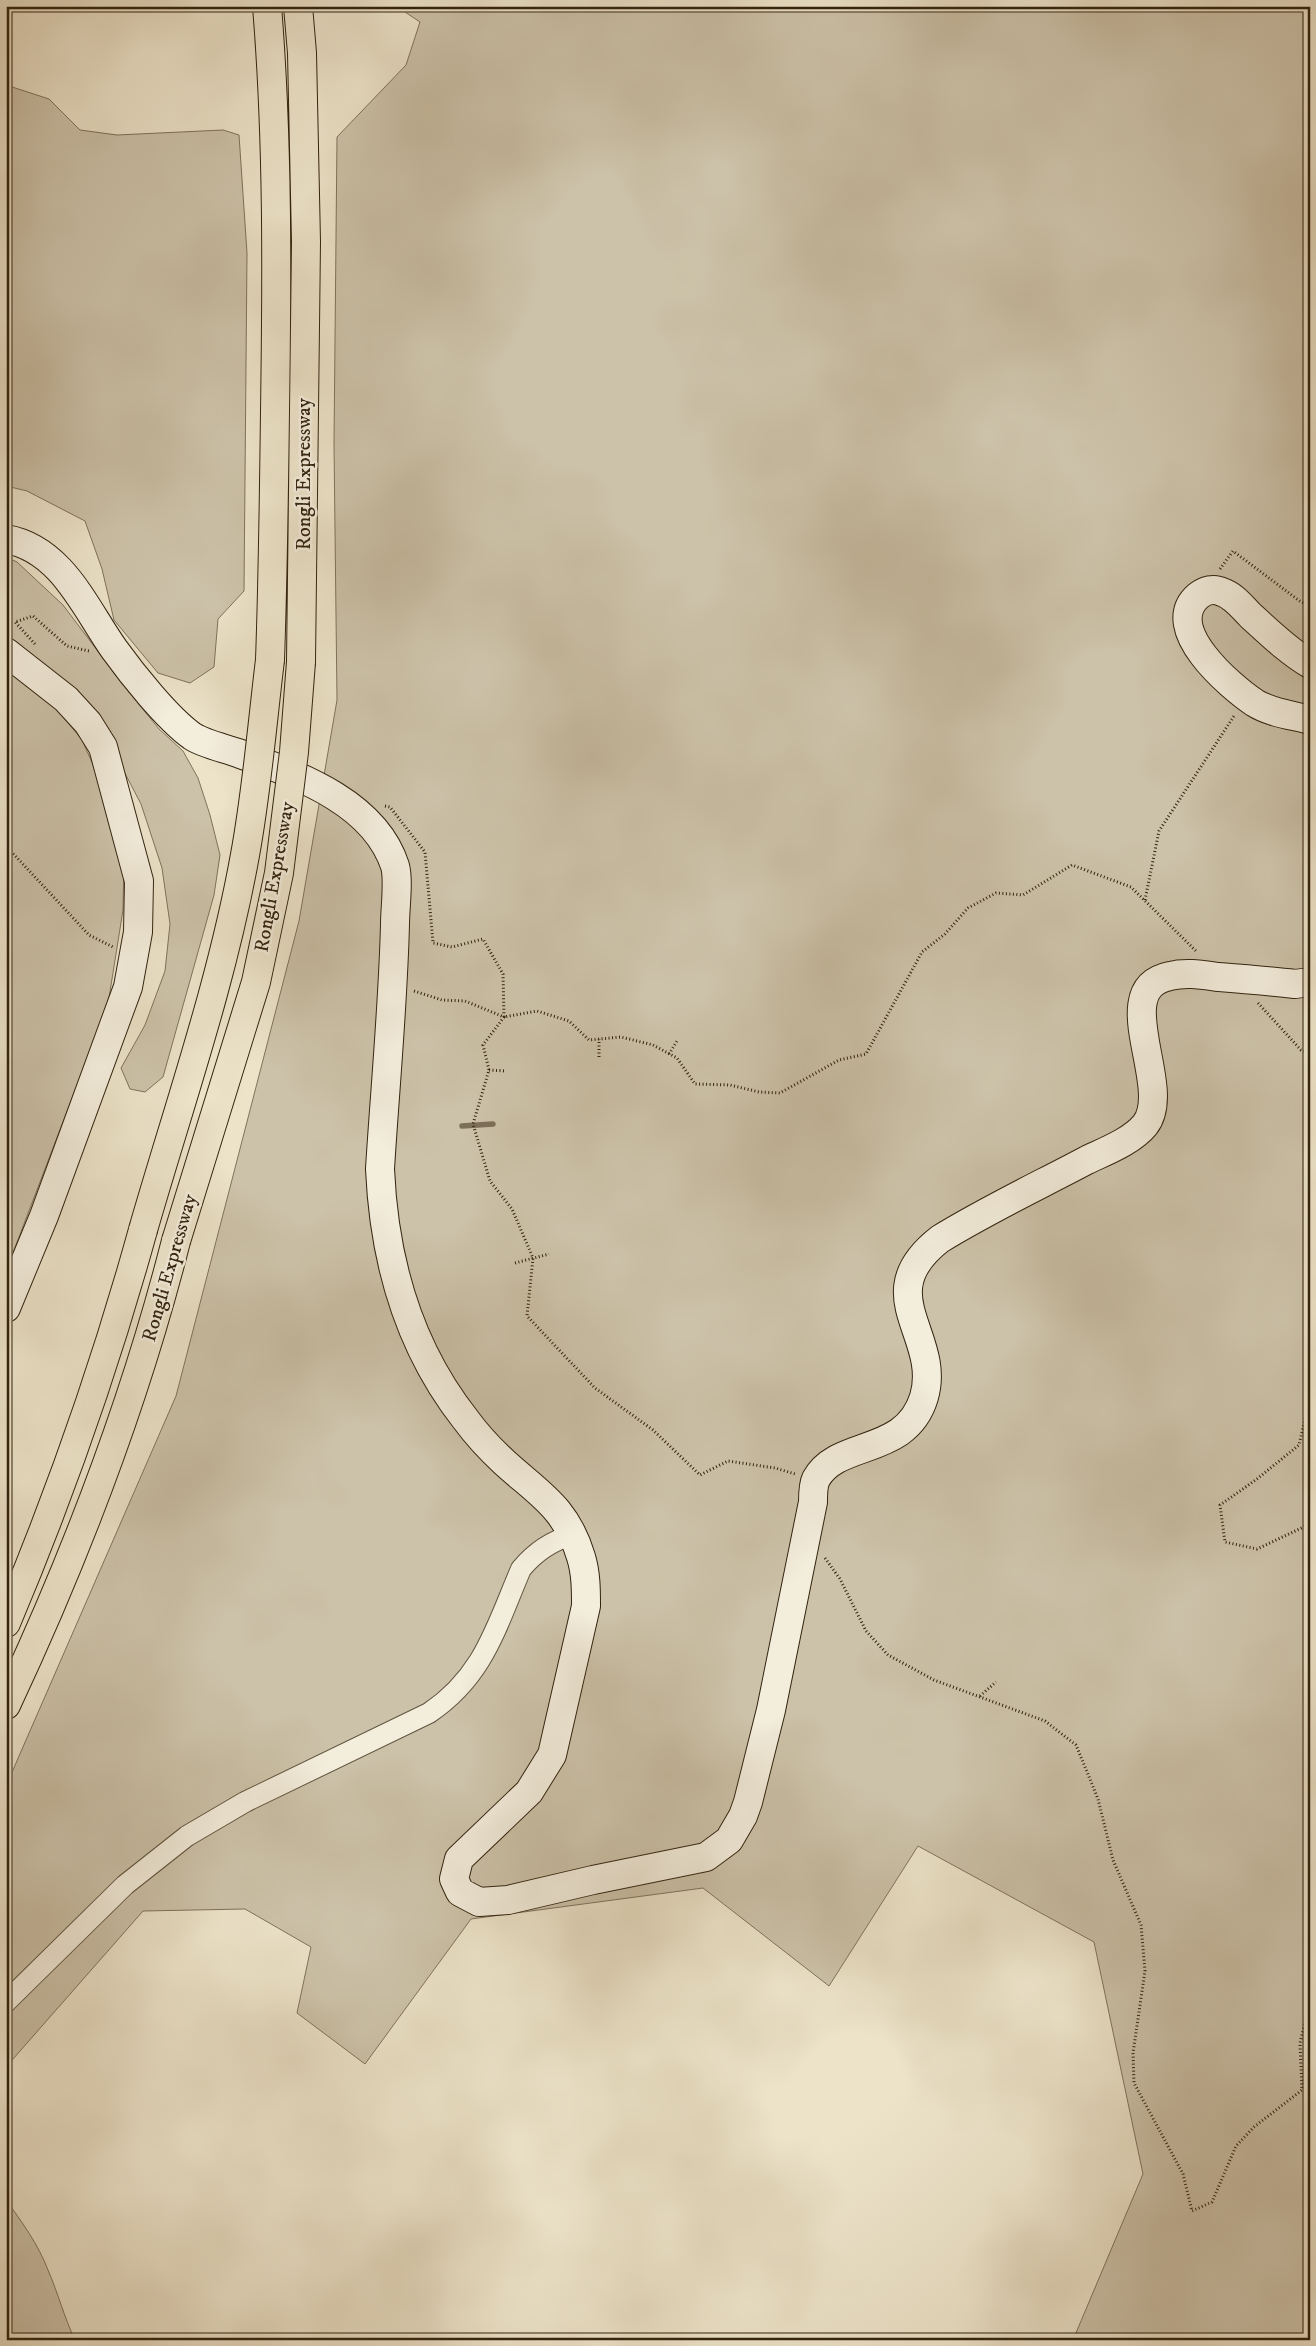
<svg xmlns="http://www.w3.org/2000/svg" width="1316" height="2346" font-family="'IM FELL DW Pica',serif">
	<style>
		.green { fill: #ccc2a9; stroke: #7f725c }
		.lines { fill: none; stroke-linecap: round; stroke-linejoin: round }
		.stream { stroke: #7c6f59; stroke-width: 5.5 }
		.street-casing { stroke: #60533e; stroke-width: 22 }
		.secondary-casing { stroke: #32230f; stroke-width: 30 }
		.highway-casing { stroke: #32230f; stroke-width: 30 }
		.path { stroke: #32230f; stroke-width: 3; stroke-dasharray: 1 2.5; stroke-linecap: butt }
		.street { stroke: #f3eddc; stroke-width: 20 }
		.secondary { stroke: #f3eddc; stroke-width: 28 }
		.highway { stroke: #ece3c9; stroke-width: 28 }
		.highway-bridge-casing { stroke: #32230f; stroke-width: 30; stroke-linecap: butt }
		.highway-bridge { stroke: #ece3c9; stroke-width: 28 }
		.labels { text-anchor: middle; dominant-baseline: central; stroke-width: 5; stroke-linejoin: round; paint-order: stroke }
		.street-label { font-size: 20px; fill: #32230f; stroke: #f3eddc }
	</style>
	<rect width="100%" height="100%" fill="#ece3c9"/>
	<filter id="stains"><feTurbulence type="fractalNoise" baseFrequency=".004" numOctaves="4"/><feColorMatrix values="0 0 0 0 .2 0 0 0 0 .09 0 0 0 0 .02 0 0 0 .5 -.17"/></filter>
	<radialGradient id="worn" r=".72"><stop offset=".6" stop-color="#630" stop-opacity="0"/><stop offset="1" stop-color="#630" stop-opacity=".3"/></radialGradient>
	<path class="green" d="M396,6H1310V1814L1308,1818L1310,1857V2340H1073L1143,2174L1094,1942L918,1846L829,1986L703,1888L471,1919L365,2064L297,2013L311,1947L245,1909L143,1911L6,2067V1786L176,1396L299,921L337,700L334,443L337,137L406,65L420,22Z
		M6,85L49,99L80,130L117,135L223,130L239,135L247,253L244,591L218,619L214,667L190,683L158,673L114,620L102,569L85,521L27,491L6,486Z
		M6,557L17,562L63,605L128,691L159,729L183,751L198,778L210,815L220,855L214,895L163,1077L145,1092L130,1089L121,1068L145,1025L165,971L170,924L162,868L141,804L107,739L6,640Z
		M6,670L56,708L82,740L99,778L124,857L123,910L108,1004L6,1271Z
		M6,2200C22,2222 38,2244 48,2270C58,2293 64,2317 75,2340H6Z"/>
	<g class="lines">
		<path class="stream" d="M462,1126L493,1124"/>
		<g class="street-casing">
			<path id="street" d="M6,2002L125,1885L187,1836L245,1802L429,1713C484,1676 496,1627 521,1569C535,1552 551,1541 572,1535"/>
		</g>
		<g class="secondary-casing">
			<path id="secondary" d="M6,539C62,549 85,608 114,649C132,674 167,718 192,736C204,744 224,748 238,753C296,775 374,801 395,866C399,880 395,908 395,924C393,1006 385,1088 380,1169C384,1260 409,1348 466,1420C477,1435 490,1449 504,1462C539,1494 566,1507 581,1557C586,1573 586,1590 586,1606L552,1755L529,1792L459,1859L454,1879L460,1892L479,1902L508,1900L593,1880L706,1857L729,1840L743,1816L748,1802L771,1710L813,1502C813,1495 813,1485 816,1479C838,1439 906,1457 924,1397C942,1335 868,1295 940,1239C987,1210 1038,1186 1087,1160C1106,1151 1132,1141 1145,1125C1175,1087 1106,989 1170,976C1186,972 1203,975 1219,977C1244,979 1269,981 1295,984L1310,982
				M6,652L66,699L88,723L103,747L139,881L138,932L128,987L44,1216L6,1308
				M1310,664C1288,651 1270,633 1251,616C1242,607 1234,596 1222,592C1214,588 1205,590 1198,596C1161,628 1231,687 1255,703C1271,713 1292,715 1310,720"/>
		</g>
		<g class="highway-casing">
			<path id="highway" d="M267,6C278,141 277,276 275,411C274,494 273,577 270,660
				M298,6L302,53L306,242L301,662
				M6,1623C60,1495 106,1364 143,1230
				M6,1705C76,1556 135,1402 176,1241"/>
		</g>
		<path class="path" d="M1220,569L1233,551L1301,602L1310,605
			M35,644L15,622L33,616L67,646L89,651
			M385,806L390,807L425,852L433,943L452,947L483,939L503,974L504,1017L537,1011L569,1021L589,1040L621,1037L653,1045L677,1058L695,1084L730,1085L759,1092L780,1093L839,1060L866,1054L922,952L945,934L968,908L996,893L1023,895L1072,865L1131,887L1197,952
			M6,846L89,935L113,947
			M1145,900L1159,831L1234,716
			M414,991L442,1000L465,1001L504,1017L483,1045L489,1070L473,1124L490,1181L512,1209L533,1258L527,1316L595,1388L653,1430L700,1475L728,1461L775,1468L795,1474
			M1258,1003L1301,1050L1310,1053
			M669,1054L677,1041
			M599,1057V1039
			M489,1070L506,1071
			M515,1263L549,1254
			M1310,1398L1299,1445L1257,1479L1220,1505L1225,1542L1257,1549L1310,1524
			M825,1558L840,1579L866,1631L888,1655L934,1680L1045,1721L1076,1745L1098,1799L1113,1860L1141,1925L1145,1971L1133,2053L1134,2083L1183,2174L1192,2211L1212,2202L1236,2146L1254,2127L1302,2090L1300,2043L1310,2002
			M980,1696L996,1682"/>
		<use href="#street" class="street"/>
		<use href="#secondary" class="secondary"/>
		<use href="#highway" class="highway"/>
		<g class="highway-bridge-casing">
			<path id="highway-bridge" d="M143,1230C179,1105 222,983 245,855C257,790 262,725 270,660
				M176,1241L256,982L279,873L294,752L301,662"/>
		</g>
		<use href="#highway-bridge" class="highway-bridge"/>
	</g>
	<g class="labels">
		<g class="street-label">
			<text transform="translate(304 474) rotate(-90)">Rongli Expressway</text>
			<text transform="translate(275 877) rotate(-80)">Rongli Expressway</text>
			<text transform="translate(170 1268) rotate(-74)">Rongli Expressway</text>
		</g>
	</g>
	<rect width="1316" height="2346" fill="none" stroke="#ece3c9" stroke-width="25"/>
	<rect x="8" y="8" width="1301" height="2331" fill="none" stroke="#32230f" stroke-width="2.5"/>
	<rect x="12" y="12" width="1291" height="2321" fill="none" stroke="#32230f"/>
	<rect width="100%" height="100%" filter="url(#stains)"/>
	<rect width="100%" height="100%" fill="url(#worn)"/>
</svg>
